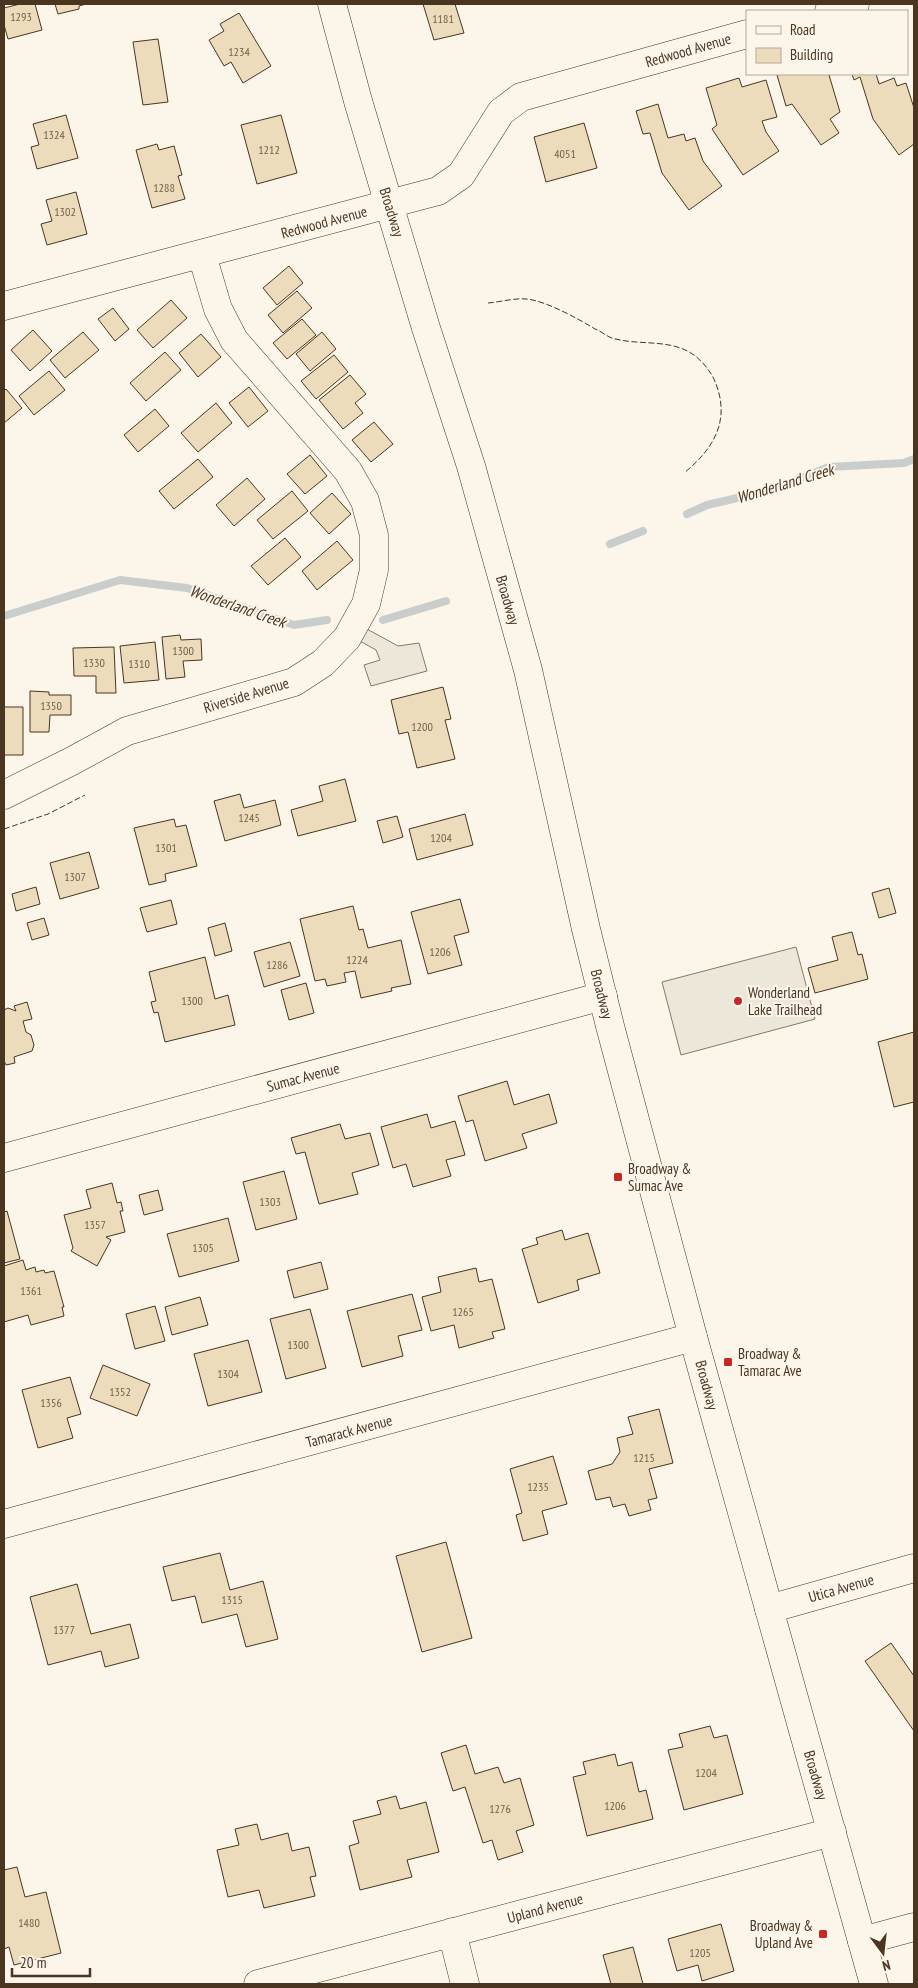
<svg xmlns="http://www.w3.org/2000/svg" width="918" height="1988" font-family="'PT Sans Narrow',sans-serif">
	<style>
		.parking { fill: #ede7d9; stroke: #887966 }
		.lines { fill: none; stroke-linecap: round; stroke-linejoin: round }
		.stream { stroke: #c9cecd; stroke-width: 8 }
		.building { fill: #ecdcbc; stroke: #4a3520 }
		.minor-casing { stroke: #4a3520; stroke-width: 29 }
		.major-casing { stroke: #4a3520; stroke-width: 29 }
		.minor { stroke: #fbf6e9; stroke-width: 28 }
		.major { stroke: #fbf6e9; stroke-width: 28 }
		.fence { stroke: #4a3520; stroke-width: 1; stroke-dasharray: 6 2.5; stroke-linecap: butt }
		.poi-dot { fill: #c62828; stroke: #fbf6e9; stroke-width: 2 }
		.labels { text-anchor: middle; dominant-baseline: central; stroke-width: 4; stroke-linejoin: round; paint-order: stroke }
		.number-label { font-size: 12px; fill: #725f47 }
		.street-label { font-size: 15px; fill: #4a3520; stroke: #fbf6e9 }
		.poi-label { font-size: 15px; fill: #4a3520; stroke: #fbf6e9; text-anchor: start }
		.water-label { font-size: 16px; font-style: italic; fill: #4a3520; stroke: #fbf6e9 }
	</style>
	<rect width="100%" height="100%" fill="#fbf6e9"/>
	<path class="parking" d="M356,623L398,646L419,643L427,671L371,686L364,665L380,660L376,650L349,635Z
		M796,947L815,1019L681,1055L662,982Z"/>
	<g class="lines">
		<path class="stream" d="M687,514L707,505L768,491L829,467L904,463L914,459
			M610,544L643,531
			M4,616L120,580L187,588L294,625L327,620
			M383,620L446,601"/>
	</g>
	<path class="building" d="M20,4H35L42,30L8,39L4,25V8Z
		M55,4H86L79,6V9L58,14Z
		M423,4H455L464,33L434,40Z
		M239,13L271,66L243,83L231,62L224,66L209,40L224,31L220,24Z
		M158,39L168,102L143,105L133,42Z
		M783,74H834L829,75L840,112L830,119L839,133L821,145L792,104L786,106L777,75Z
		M852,74H876L879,84L894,78L897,86L906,83L914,108V144L899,155L873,119L860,77L854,80Z
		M739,78L742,87L766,80L777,117L762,121L766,132L779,151L743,175L712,129L717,125L706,88Z
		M658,104L668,138L684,134L686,141L695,138L703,161L722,186L689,210L662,173L650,133L643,134L636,111Z
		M66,115L78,158L37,169L31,147L39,145L33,124Z
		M281,115L297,173L257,184L241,125Z
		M584,123L597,168L546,182L534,137Z
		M157,144L159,150L174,146L182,175L178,176L185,199L152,208L136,150Z
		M76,192L87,234L47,245L41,224L52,221L46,200Z
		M289,266L303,283L277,305L263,288Z
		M297,291L312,308L283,333L268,315Z
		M171,300L187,318L153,348L137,330Z
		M113,308L129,329L115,341L98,319Z
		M302,319L316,335L287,359L273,343Z
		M33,330L52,351L30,371L11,350Z
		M83,332L99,350L65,378L50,360Z
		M322,332L336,349L310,371L296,354Z
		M201,334L221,357L198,377L179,353Z
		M165,352L181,370L146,401L130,383Z
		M334,355L348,372L316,399L301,381Z
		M49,371L65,390L34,415L19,396Z
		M350,375L366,394L355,403L363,413L343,429L319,400Z
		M249,387L268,411L248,427L229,403Z
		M6,389L22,408L4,423V391Z
		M216,403L232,423L198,452L181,433Z
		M155,409L169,426L138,452L124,435Z
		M374,422L393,444L371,462L352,440Z
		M310,455L327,476L305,494L287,474Z
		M198,459L213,477L174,509L159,491Z
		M247,478L265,499L234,526L216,505Z
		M292,491L308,511L273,539L257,520Z
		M332,493L351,514L329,534L310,513Z
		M285,538L301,557L268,585L251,566Z
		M337,541L353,560L317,590L302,571Z
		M180,635L181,640L201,639L202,660L183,661L185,677L166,679L162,637Z
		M155,642L159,680L124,683L120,646Z
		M114,647L116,693H96V676H74L73,648Z
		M443,687L451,719L445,720L455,759L417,768L408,732L399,734L391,700Z
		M30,691L49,692V695H71V715H50L49,732H30Z
		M4,707H23V755H4Z
		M345,779L356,821L298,836L291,810L323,801L319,786Z
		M240,794L244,808L275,800L281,825L225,841L214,801Z
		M465,814L473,845L417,860L409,829Z
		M397,816L403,837L383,843L377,821Z
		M174,819L176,827L186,825L197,866L165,874L166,881L149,885L134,828Z
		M89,852L99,888L60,899L50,863Z
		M36,887L40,904L16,911L12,894Z
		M889,888L896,913L879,918L872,893Z
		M460,899L469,932L454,936L462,965L428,974L411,912Z
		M171,900L177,924L147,932L140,908Z
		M353,906L359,930L363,929L368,948L401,940L411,984L391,988L392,991L361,998L355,971L344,973L346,982L327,986L325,979L315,981L300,919Z
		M44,918L49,935L32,940L27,923Z
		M225,923L232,951L215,956L208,928Z
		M852,932L858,955L862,954L868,979L815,993L808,968L838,960L832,937Z
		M290,942L300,976L264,987L254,952Z
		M205,957L215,999L228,995L235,1025L165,1042L158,1012L154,1013L151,1002L156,1001L149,972Z
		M306,983L314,1013L289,1020L281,990Z
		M27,1002L32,1019L23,1021L26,1032L31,1035L34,1045L32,1051L14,1057L15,1063L6,1065L4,1061V1010L8,1008L16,1011L14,1006Z
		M914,1032V1102L894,1107L878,1042Z
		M507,1081L514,1105L549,1094L557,1123L522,1134L527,1148L485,1161L473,1120L466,1122L458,1096Z
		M427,1114L431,1128L455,1121L465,1155L446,1160L451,1176L413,1187L406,1164L393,1168L381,1127Z
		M340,1124L345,1139L370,1133L379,1165L352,1173L358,1194L319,1204L305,1152L296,1154L291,1138Z
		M284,1171L297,1219L256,1230L243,1182Z
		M112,1183L117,1203L121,1202L123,1211H120L125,1232L106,1237L111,1240L97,1266L71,1251L73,1248L64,1215L91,1208L86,1190Z
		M158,1190L163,1210L144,1215L139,1195Z
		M7,1211L20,1259L4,1263V1212Z
		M228,1218L239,1261L179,1277L167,1234Z
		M562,1230L565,1240L588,1233L600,1273L577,1280L579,1290L538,1303L522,1249L538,1244L536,1238Z
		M23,1260L26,1270L35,1267L36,1272L44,1270L45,1273L54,1271L64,1307H62L64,1316L31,1325L28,1315L4,1322V1266Z
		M321,1262L328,1289L294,1298L287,1271Z
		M476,1268L479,1282L492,1279L505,1329L492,1332L494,1338L459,1348L454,1325L431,1331L422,1297L441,1292L438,1277Z
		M412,1294L422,1330L398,1336L403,1356L362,1367L347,1311Z
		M200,1297L208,1325L172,1335L165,1307Z
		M155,1306L165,1341L135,1349L126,1314Z
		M310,1309L326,1368L286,1379L270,1319Z
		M248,1340L262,1392L208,1406L194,1354Z
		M103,1365L150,1384L137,1416L90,1398Z
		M70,1377L81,1414L67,1418L73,1438L38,1448L22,1390Z
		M659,1409L673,1463L649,1469L657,1498L648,1500L651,1510L629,1516L625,1504L613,1507L610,1497L596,1500L588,1471L612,1464L620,1452L617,1438L633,1434L628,1417Z
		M553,1456L567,1504L542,1511L548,1534L523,1541L516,1515L522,1513L510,1469Z
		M446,1542L472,1638L422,1652L396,1556Z
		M220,1553L230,1590L263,1581L278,1639L246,1647L237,1614L202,1623L195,1596L172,1601L163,1567Z
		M77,1584L91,1634L130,1624L139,1658L105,1667L101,1651L48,1665L30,1597Z
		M891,1643L914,1676V1731L865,1661Z
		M710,1726L714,1738L727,1735L743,1794L684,1810L668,1750L683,1747L679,1734Z
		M466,1745L475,1774L498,1767L504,1783L520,1778L534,1825L516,1831L523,1852L498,1860L492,1840L483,1843L465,1787L453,1791L441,1753Z
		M615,1754L618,1766L632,1762L639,1792L646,1790L653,1819L587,1836L573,1777L586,1774L583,1762Z
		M396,1796L400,1809L426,1802L439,1852L407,1860L412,1877L360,1890L349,1846L359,1843L353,1821L381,1814L377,1801Z
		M257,1824L261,1840L288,1833L292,1851L309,1847L316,1876L310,1877L315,1896L264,1908L259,1890L228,1897L217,1850L239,1845L235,1829Z
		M17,1867L25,1897L46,1892L61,1953L14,1965L9,1947L4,1949V1870Z
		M721,1924L734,1971L702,1981L698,1965L677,1971L668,1939Z
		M633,1947L643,1984H611L603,1955Z"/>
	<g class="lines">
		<g class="minor-casing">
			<path id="minor" d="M829,11L855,4
				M4,306L438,191L461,175L501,112L521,97L747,34
				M4,795L72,761L127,731L294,682L323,663L347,638L366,604L374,570V535L365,501L348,471L234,340L218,309L202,255
				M4,1158L603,996
				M4,1524L693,1337
				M769,1609L914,1568
				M452,1932L465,1984
				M862,1941L914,1927
				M258,1984L832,1832"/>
		</g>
		<g class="major-casing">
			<path id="major" d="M332,4L358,101L426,328L471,466L528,670L586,929L610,1026L693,1337L874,1984"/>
		</g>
		<use href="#minor" class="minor"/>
		<use href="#major" class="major"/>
		<path class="fence" d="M488,303C500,302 514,298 526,299C544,300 579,319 595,329C601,331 606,336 612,338C635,345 661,340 683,349C696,354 706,365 713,377C732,417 716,447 684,473
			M4,829L48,814L85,795"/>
	</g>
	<g class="poi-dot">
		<circle cx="738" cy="1001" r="5"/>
		<rect x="613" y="1172" width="10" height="10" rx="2.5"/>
		<rect x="723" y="1357" width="10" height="10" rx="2.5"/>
		<rect x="818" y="1929" width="10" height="10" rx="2.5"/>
	</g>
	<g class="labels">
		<g class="number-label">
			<text x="21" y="16">1293</text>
			<text x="443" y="18">1181</text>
			<text x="239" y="51">1234</text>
			<text x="54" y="134">1324</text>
			<text x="269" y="149">1212</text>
			<text x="565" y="153">4051</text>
			<text x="164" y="187">1288</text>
			<text x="65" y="211">1302</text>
			<text x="183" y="650">1300</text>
			<text x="94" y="662">1330</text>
			<text x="139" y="663">1310</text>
			<text x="51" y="705">1350</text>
			<text x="422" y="726">1200</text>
			<text x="249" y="817">1245</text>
			<text x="441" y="837">1204</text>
			<text x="166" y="847">1301</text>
			<text x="75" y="876">1307</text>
			<text x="440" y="951">1206</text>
			<text x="357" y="959">1224</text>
			<text x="277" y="964">1286</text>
			<text x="192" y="1000">1300</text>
			<text x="270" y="1201">1303</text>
			<text x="95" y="1224">1357</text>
			<text x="203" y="1247">1305</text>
			<text x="31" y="1290">1361</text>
			<text x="463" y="1311">1265</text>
			<text x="298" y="1344">1300</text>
			<text x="228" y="1373">1304</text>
			<text x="120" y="1391">1352</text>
			<text x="51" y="1402">1356</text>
			<text x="644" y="1457">1215</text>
			<text x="538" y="1486">1235</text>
			<text x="232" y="1599">1315</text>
			<text x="64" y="1629">1377</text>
			<text x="706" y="1772">1204</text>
			<text x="615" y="1805">1206</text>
			<text x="500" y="1808">1276</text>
			<text x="29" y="1922">1480</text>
			<text x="700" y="1952">1205</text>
		</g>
		<g class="street-label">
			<text transform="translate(688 50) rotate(-16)">Redwood Avenue</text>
			<text transform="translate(392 212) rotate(73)">Broadway</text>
			<text transform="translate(324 222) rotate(-15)">Redwood Avenue</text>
			<text transform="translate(508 600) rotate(74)">Broadway</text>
			<text transform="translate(246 695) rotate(-17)">Riverside Avenue</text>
			<text transform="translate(602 994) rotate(76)">Broadway</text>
			<text transform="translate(303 1077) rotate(-15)">Sumac Avenue</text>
			<text transform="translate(707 1385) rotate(75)">Broadway</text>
			<text transform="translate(349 1431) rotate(-15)">Tamarack Avenue</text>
			<text transform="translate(841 1588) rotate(-16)">Utica Avenue</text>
			<text transform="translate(816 1775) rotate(74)">Broadway</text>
			<text transform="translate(545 1908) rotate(-15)">Upland Avenue</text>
		</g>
		<g class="poi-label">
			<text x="748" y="992">Wonderland<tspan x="748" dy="17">Lake Trailhead</tspan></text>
			<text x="628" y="1168">Broadway &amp;<tspan x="628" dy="17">Sumac Ave</tspan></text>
			<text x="738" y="1353">Broadway &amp;<tspan x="738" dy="17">Tamarac Ave</tspan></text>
			<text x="813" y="1925" text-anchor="end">Broadway &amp;<tspan x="813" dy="17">Upland Ave</tspan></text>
		</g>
		<g class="water-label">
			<text transform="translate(785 483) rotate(-17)">Wonderland Creek</text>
			<text transform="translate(238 606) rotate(19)">Wonderland Creek</text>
		</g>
	</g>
	<rect width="918" height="1988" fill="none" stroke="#4a3520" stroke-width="10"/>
	<rect x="746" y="10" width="162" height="65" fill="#fbf6e9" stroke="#b4a999"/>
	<rect x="756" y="26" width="25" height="8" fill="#fbf6e9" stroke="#b4a999"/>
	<text x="790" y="35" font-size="15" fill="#4a3520">Road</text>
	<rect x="756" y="48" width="25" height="15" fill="#ecdcbc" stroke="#b4a999"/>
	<text x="790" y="60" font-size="15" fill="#4a3520">Building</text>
	<g transform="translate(883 1953) rotate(165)" stroke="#fbf6e9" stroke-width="4" paint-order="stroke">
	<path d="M0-4L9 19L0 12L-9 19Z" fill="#4a3520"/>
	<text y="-8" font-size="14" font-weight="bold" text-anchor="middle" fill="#4a3520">N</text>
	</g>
	<path d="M12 1968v8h78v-8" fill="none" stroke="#4a3520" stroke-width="2.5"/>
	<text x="20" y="1968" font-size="15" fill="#4a3520" stroke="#fbf6e9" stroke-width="4" paint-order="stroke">20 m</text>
</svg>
